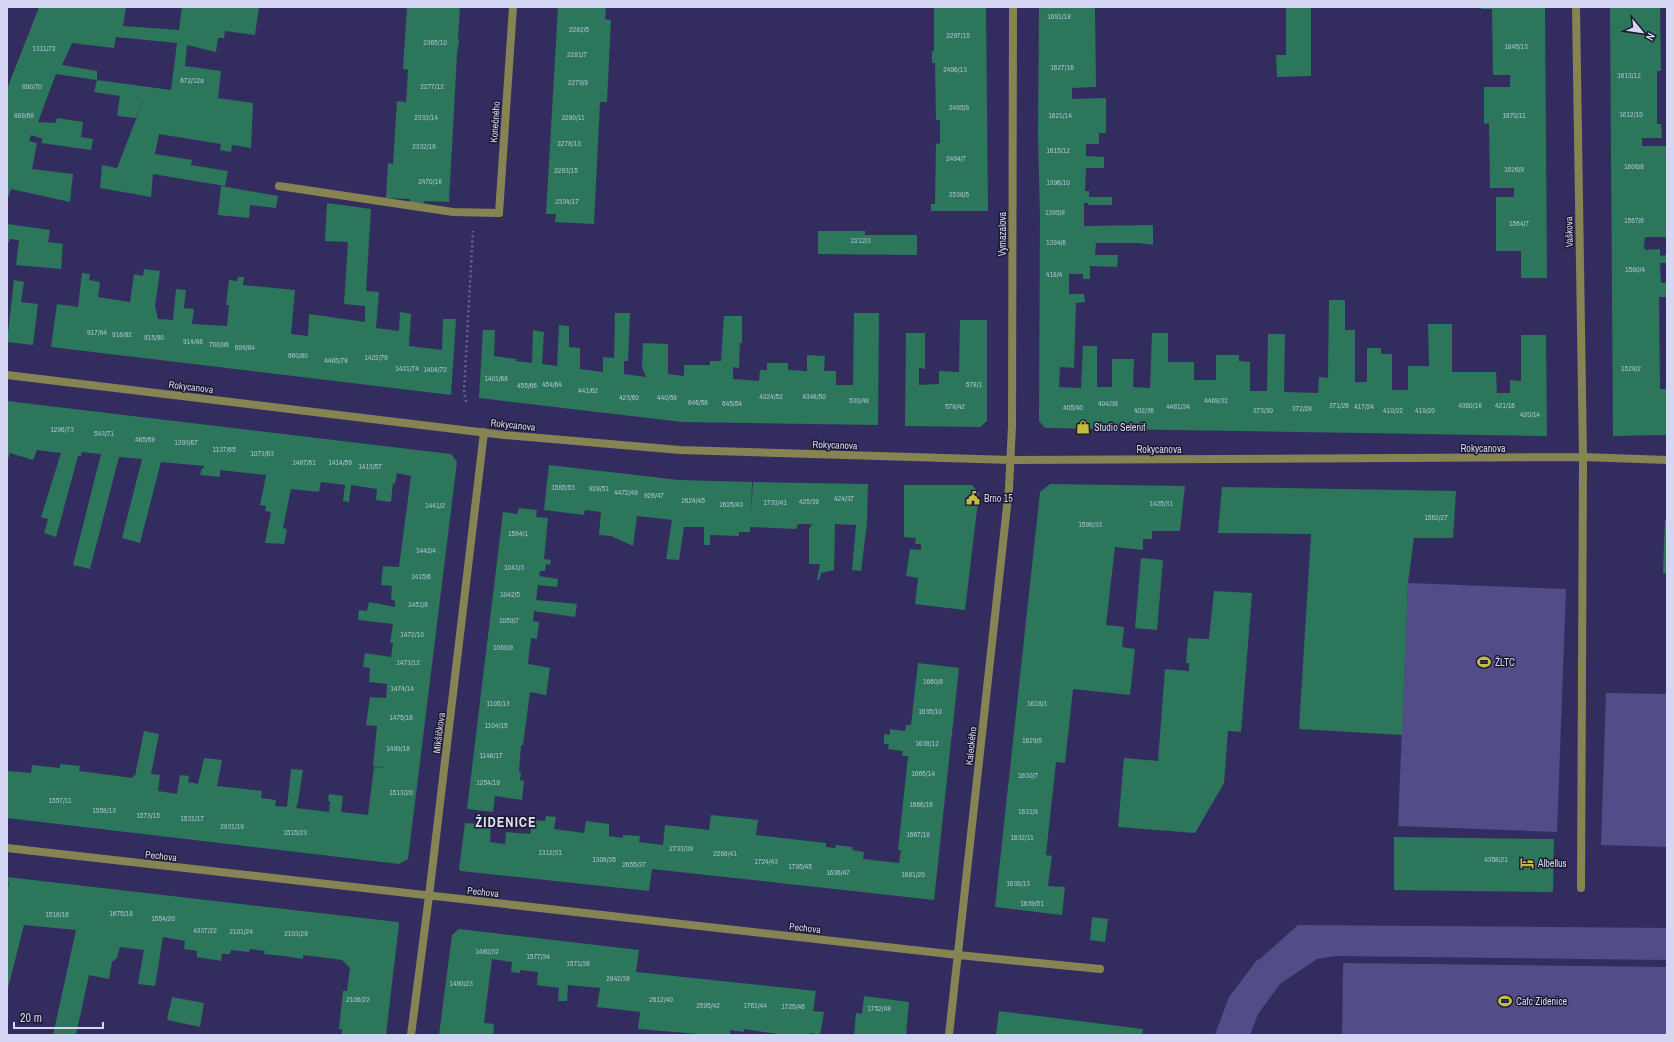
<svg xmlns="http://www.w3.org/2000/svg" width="1674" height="1042" font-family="'Archivo Narrow',sans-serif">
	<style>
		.grass { fill: #524c88 }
		.building { fill: #2c765b; fill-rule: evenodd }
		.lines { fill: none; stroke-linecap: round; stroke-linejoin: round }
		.path { stroke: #67638f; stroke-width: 2.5; stroke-dasharray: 2 3; stroke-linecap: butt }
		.service { stroke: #868453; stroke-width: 8 }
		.minor { stroke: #868453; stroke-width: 8 }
		.labels { text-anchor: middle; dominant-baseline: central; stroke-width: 3; stroke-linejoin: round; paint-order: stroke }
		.number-label { font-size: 8px; fill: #abbdce }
		.street-label { font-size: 10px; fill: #d5d5f4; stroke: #1b1a30 }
		.poi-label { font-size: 10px; fill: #d5d5f4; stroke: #1b1a30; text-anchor: start }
		.district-label { font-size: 14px; font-weight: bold; letter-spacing: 1px; fill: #dedef7; stroke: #1b1a30 }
	</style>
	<rect width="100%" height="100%" fill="#332d5f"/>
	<path class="grass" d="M1408,583L1566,589L1557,832L1398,826Z
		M1606,693L1667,694V847L1601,845Z
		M1298,925L1667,928V960L1335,956L1317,959L1280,984L1258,1014L1250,1035H1215L1229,997L1257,960L1260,959Z
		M1343,963L1667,967V1035H1342Z"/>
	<path class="building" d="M39,7H126L123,26L179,30L182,7H259L255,35L225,31L224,38H218L216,52L187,45L185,66L221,71L218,98L253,103L251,148L232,145L231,152L220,150L221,144L159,134L155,154L192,160L191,165L228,171L225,186L153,174L151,197L100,188L102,165L117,168L147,91L136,118L117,116L120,96L94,92L97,80L56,74L38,122L56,123L57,118L83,122L81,137L93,139L91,150L41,143L43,139L31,135L29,141L37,143L32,169L73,174L70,202L11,189L7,200V89ZM116,37L177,43L171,90L97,80V71L62,65L72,43L114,48Z
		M407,7H460L458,39L459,41L457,54L449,202L424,201V203H410V199L386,198L388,163L393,164L397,101L406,102L408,70L403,69Z
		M558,7H606L605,19L611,20L607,102H600L594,224L555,222L556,214H546Z
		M934,7H986L988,211H931V204H935L936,144L940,143V120H936L935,63H932V51H934Z
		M1039,7H1095L1096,87L1072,88V99L1106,98V133H1099V144H1086V156L1104,157V168H1086L1085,191H1089V197H1112V205H1088V203H1084V226L1153,225V245L1139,243H1096L1095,255H1118L1117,267L1090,266V279H1083V274H1069V294H1084L1085,302L1076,303L1074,368L1060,367L1059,387L1081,388L1083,346H1097V387H1112V359H1134L1133,387L1150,388L1152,333H1168V362H1194V380H1216V355H1239V361L1250,362V391H1267L1268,334H1285L1284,392L1318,393L1319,377L1328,378L1329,300H1345V330H1355V382H1367V348H1381V354H1392V390H1408V366H1429L1428,324H1452V372H1496L1497,393H1510V380L1521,381V335H1546L1547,436L1045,428L1039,421L1040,218L1038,133Z
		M1286,7H1311V76L1277,77L1276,55H1286Z
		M1481,7H1544L1545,9L1547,278H1521V251H1496V197H1514V188H1490L1489,123L1484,124V87H1510V75H1493L1492,9H1481Z
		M1610,7L1660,8L1661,71H1657V124H1661L1662,138H1642V146H1667V237H1645L1644,247L1645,250L1660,249V256L1667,255V263H1660L1661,283H1667V297H1659L1660,389H1667V435L1613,436Z
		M221,186L278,196L276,208L250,205L249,218L218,215Z
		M327,203L371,209L366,291L379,292L376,328L399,331L400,312L411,314L409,346L442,350L443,319H456L451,395L51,347L57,304L78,307L82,273L90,274L89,280L100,282L98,297L130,302L134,274L143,276L144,269L160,271L155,306L158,319L173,320L176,289L186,290L184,308L194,309L192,324L227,326L229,305H226L229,280L237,281L238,277H244L243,285L295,290L291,334L308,336L309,314L365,322V306L344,304L348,242L325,241Z
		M7,224L50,230L48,242L63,244L61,269L16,265L19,240L10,239L7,246Z
		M818,231H865V235H917V255L818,254Z
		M14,280L24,282L21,302L38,304L33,345L7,342Z
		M615,313H630L628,361H624V374L646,377L642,367L643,343L668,344V374L684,376V365H710V361H721L724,316H742V343H740L739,368L733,367V379L759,381L760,370H767V363H788V370L807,371V355L825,356L824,371H836V385H853L854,313H879L878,425L682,422L479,398L483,330H495L494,356L516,359V361L532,363L533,330L544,332L542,364L557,366L559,325L569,326V347L580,348V369L603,372V357L614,358Z
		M960,320H987V421L980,427L905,426L906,333H925V369L919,368V385L939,384V371L959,372Z
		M7,401L451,454L457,462L408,859L399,864L7,818V771L31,773L32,765L60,768V764L80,766L79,771L133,778V775L135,776L144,731L159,734L151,774L160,775L158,791L177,794L180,775L189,776L188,782L198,784L204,758L222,760L217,786L262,791L261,798L276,800L275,806L287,807L291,769L303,770L298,802L296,808L329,812L330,801H328L329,794L343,796L341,812L368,815L374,767L387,768L373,766L377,726L366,725L370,697L386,698L387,684L369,682L370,668L363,667L365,653L391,657L393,643H390L393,624L358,620L359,610L367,611L369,602L395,607V601L391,599L392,586L381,585L383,566L399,567L411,476L397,473L395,484L393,483L391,502L376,500L377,489L351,485L349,502L343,501L345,485L321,482L319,492L291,489L283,528L287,529L284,544L265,543L271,512L265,511L266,506L260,505L266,475L220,470V477L200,475L202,468H204V466L161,462L140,543L122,538L142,459L119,457L90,569L73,565L101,454L82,452L81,456H78L56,537L44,533L48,519L41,517L61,453L37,450L33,460L10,453L7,462Z
		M549,465L679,480L752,482L751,514L753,482L868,484L867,523L861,571L852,570L856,525L835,524L834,570L821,573L819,580H817L820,564H809V529L812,524H798L796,529L750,527V532H739V536L710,535V545H704V527H684L679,560L666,559L672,520L637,516L633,546L611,536L599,535L601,512L585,510L584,515L544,510Z
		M1050,484L1185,486L1180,531H1152V539H1143V550L1115,547L1106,625L1124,627L1122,647L1135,649L1130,695L1073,689L1065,763L1056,762L1046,855L1052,856L1048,886L1065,887L1062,915L995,907L1040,492Z
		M904,485H972L979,493L965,610L915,604L918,578L906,576L910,549L921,550V544H915L916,538L904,537Z
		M1222,487L1456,491L1453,538H1414L1408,583L1402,735L1299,729L1311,534L1218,533Z
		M519,508L537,510L536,517L548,518L544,559L551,560L550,565L546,564L545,571H540L539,576L558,579L557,587L538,585L536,600L577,604L575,617L534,611L533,621L539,622L537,639L531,638L528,664L550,668L546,695L530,692L523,745H521L519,772H521L520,780L524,781L522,800L495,796L493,812L467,809L503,512L517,514Z
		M1665,520H1667V573H1663Z
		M1141,558L1163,560L1157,630L1135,628Z
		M1214,591L1252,593L1241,732L1228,731L1224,783L1195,833L1118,827L1124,758L1158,761L1165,669L1189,671V663H1186L1188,638L1209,639Z
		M918,663L959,668L934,900L652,869L649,891L461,871L459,869L465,823L491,825L490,842L505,844L506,832L530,834L533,820L545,821L546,816L556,817L554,829L584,833L586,821L609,824V836L623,838V835L640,836L639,842L663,845L665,825L709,830L711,815L758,820L756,835L826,843V847L835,848L836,845L853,847L852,850L864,852L863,859L899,863L901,850H898L908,756H902L903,751L888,749L889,744H884V734L890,735V729L905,731L906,725H911Z
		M1394,837L1554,839L1553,892L1394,890Z
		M7,877L398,922L399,924L386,1035H342V1029H339L343,991H347L350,968L342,960L303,955V959L284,956L264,954L265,951L250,949L249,952L231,950L230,954H222L221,961L197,957V951L184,949L185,941L163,937L155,986L138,984L144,950L120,947L117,958L112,962L109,979L89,975L76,1035H53L76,930L24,925L7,992V894L9,881L7,884Z
		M1092,917L1108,919L1105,942L1090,940Z
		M459,929L639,950L636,972L816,991L813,1011L824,1012L820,1035L810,1033V1035H785L744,1029V1032L730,1030V1035H711L638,1029L640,1012L597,1007L600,988L568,985L567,1001H558L559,988L537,985L538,972L520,970V973L511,972L512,962L492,959L484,1023L494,1024L493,1035H439L452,935Z
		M864,996L909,1002L906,1035H854L856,1013L862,1014Z
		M172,997L204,1003L200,1027L167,1020Z
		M999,1011L1143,1029L1142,1035H996Z"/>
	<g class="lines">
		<path class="path" d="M466,402L464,391L473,231"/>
		<path class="service" d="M279,186L453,212L499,213
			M1581,888L1583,457
			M958,955L1100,969"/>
		<path class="minor" d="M1576,7L1583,457
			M499,213L513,7
			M7,375L504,435L680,450L1011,460L1583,457L1667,460
			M7,848L958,955
			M411,1035L429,896L484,432
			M949,1035L1009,488L1012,426L1013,7"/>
	</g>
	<defs>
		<g id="shop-bare" transform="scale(1.08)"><path d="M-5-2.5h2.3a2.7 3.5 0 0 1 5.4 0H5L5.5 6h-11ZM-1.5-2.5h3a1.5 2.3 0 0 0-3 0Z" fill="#c4bc3e" stroke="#1b1a30" stroke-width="2.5" paint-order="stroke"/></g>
		<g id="civic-bare" transform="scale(1.08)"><path d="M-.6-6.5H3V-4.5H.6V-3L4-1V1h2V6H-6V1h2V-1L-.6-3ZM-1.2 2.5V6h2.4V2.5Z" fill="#c4bc3e" stroke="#1b1a30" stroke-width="2.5" paint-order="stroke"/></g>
		<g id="stadium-bare" transform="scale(1.08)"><path d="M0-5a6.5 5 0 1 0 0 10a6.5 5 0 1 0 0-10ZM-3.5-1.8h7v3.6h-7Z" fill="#c4bc3e" stroke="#1b1a30" stroke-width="2.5" paint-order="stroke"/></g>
		<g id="hotel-bare" transform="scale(1.08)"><path d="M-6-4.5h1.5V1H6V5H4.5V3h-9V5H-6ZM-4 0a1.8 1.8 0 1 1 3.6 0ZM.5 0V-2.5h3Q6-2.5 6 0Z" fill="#c4bc3e" stroke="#1b1a30" stroke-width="2.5" paint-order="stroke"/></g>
	</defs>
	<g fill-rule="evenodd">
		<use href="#shop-bare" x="1083" y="427"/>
		<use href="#civic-bare" x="973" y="498"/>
		<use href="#stadium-bare" x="1484" y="662"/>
		<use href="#hotel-bare" x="1527" y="863"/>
		<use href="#stadium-bare" x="1505" y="1001"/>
	</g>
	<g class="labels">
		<g class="number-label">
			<text x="1059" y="16">1691/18</text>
			<text x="579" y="29">2282/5</text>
			<text x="958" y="35">2297/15</text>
			<text x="435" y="42">2365/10</text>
			<text x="1516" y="46">1845/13</text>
			<text x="44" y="48">1311/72</text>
			<text x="577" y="54">2281/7</text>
			<text x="1062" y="67">1627/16</text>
			<text x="955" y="69">2496/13</text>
			<text x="1629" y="75">1613/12</text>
			<text x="192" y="80">672/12a</text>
			<text x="578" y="82">2279/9</text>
			<text x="32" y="86">890/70</text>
			<text x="432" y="86">2277/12</text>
			<text x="959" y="107">2495/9</text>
			<text x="1631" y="114">1612/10</text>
			<text x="24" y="115">889/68</text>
			<text x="1060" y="115">1621/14</text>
			<text x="1514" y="115">1670/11</text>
			<text x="426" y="117">2333/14</text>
			<text x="573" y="117">2280/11</text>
			<text x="569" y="143">2278/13</text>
			<text x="424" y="146">2332/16</text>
			<text x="1058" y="150">1615/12</text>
			<text x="956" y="158">2494/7</text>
			<text x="1634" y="166">1606/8</text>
			<text x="1514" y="169">1626/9</text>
			<text x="566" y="170">2283/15</text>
			<text x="430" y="181">2470/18</text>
			<text x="1058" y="182">1396/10</text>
			<text x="959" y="194">2538/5</text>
			<text x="567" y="201">2334/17</text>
			<text x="1055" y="212">1395/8</text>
			<text x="1634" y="220">1567/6</text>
			<text x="1519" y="223">1564/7</text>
			<text x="861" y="240">2212/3</text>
			<text x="1056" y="242">1394/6</text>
			<text x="1635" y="269">1580/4</text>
			<text x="1054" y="274">418/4</text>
			<text x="97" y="332">917/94</text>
			<text x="122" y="334">916/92</text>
			<text x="154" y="337">915/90</text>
			<text x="193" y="341">914/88</text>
			<text x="219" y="344">700/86</text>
			<text x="245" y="347">699/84</text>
			<text x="298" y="355">660/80</text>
			<text x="376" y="357">1422/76</text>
			<text x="336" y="360">4485/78</text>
			<text x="407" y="368">1421/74</text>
			<text x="1631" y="368">1528/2</text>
			<text x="435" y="369">1404/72</text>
			<text x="496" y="378">1401/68</text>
			<text x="552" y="384">454/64</text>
			<text x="974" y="384">578/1</text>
			<text x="527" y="385">455/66</text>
			<text x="588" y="390">441/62</text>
			<text x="771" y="396">4324/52</text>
			<text x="814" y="396">4348/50</text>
			<text x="629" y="397">423/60</text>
			<text x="667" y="397">440/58</text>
			<text x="859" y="400">530/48</text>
			<text x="1216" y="400">4469/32</text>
			<text x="698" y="402">646/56</text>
			<text x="732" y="403">645/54</text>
			<text x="1108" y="403">404/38</text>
			<text x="1339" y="405">371/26</text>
			<text x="1470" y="405">4360/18</text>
			<text x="1505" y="405">421/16</text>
			<text x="955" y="406">578/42</text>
			<text x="1178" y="406">4481/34</text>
			<text x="1364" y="406">417/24</text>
			<text x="1073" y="407">405/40</text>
			<text x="1302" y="408">372/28</text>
			<text x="1144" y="410">402/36</text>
			<text x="1263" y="410">373/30</text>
			<text x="1393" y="410">410/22</text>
			<text x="1425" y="410">419/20</text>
			<text x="1530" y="414">420/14</text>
			<text x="62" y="429">1296/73</text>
			<text x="104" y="433">543/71</text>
			<text x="145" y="439">485/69</text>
			<text x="186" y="442">1393/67</text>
			<text x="224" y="449">1137/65</text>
			<text x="262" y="453">1073/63</text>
			<text x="304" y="462">1487/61</text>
			<text x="340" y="462">1414/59</text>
			<text x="370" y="466">1413/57</text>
			<text x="563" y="487">1585/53</text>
			<text x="599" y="488">928/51</text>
			<text x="626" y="492">4472/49</text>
			<text x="654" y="495">926/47</text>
			<text x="844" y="498">424/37</text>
			<text x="693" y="500">2624/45</text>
			<text x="809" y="501">425/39</text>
			<text x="775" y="502">1733/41</text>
			<text x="1161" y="503">1425/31</text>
			<text x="731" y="504">2625/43</text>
			<text x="435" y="505">1441/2</text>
			<text x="1436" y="517">1562/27</text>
			<text x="1090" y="524">1599/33</text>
			<text x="518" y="533">1584/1</text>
			<text x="426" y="550">1442/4</text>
			<text x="514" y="567">1041/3</text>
			<text x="421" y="576">1415/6</text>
			<text x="510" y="594">1042/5</text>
			<text x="418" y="604">1451/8</text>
			<text x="509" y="620">1059/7</text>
			<text x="412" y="634">1472/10</text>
			<text x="503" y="647">1060/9</text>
			<text x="408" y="662">1473/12</text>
			<text x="933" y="681">1660/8</text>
			<text x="402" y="688">1474/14</text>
			<text x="498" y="703">1105/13</text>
			<text x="1037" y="703">1628/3</text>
			<text x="930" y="711">1635/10</text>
			<text x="401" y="717">1475/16</text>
			<text x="496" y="725">1104/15</text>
			<text x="1032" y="740">1629/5</text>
			<text x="927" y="743">1638/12</text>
			<text x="398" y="748">1499/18</text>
			<text x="491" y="755">1148/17</text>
			<text x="923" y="773">1665/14</text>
			<text x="1028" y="775">1630/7</text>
			<text x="488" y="782">1254/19</text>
			<text x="401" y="792">1513/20</text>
			<text x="60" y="800">1557/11</text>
			<text x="921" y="804">1666/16</text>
			<text x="104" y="810">1558/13</text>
			<text x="1028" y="811">1631/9</text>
			<text x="148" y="815">1573/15</text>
			<text x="192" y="818">1531/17</text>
			<text x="232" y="826">2931/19</text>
			<text x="295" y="832">1515/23</text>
			<text x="918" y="834">1667/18</text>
			<text x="1022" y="837">1632/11</text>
			<text x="681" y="848">2733/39</text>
			<text x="550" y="852">1312/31</text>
			<text x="725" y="853">2268/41</text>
			<text x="604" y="859">1308/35</text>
			<text x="1496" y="859">4358/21</text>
			<text x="766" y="861">1724/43</text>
			<text x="634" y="864">2655/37</text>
			<text x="800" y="866">1795/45</text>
			<text x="838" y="872">1636/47</text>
			<text x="913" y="874">1681/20</text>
			<text x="1018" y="883">1639/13</text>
			<text x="1032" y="903">1639/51</text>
			<text x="121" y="913">1675/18</text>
			<text x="57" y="914">1518/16</text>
			<text x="163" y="918">1554/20</text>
			<text x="205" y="930">4337/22</text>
			<text x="241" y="931">2101/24</text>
			<text x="296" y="933">2103/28</text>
			<text x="487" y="951">1480/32</text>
			<text x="538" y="956">1577/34</text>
			<text x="578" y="963">1571/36</text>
			<text x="618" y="978">2942/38</text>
			<text x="461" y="983">1480/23</text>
			<text x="358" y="999">2106/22</text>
			<text x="661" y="999">2612/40</text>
			<text x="708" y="1005">2595/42</text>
			<text x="755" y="1005">1761/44</text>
			<text x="793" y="1006">1725/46</text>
			<text x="879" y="1008">1752/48</text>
		</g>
		<g class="street-label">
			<text transform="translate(495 122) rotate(-86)">Konečného</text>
			<text transform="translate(1569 232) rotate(-91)">Vaškova</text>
			<text transform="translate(1002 234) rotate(-90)">Vymazalova</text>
			<text transform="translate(191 387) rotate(7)">Rokycanova</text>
			<text transform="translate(513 425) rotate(6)">Rokycanova</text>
			<text transform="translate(835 445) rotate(2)">Rokycanova</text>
			<text x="1483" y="448">Rokycanova</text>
			<text x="1159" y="449">Rokycanova</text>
			<text transform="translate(439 733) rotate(-83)">Mikšíčkova</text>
			<text transform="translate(971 746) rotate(-84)">Kaleckého</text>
			<text transform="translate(161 856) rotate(6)">Pechova</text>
			<text transform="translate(483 892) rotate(6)">Pechova</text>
			<text transform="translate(805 928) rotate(6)">Pechova</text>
		</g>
		<g class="poi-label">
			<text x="1094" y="427">Studio Selenit</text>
			<text x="984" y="498">Brno 15</text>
			<text x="1495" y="662">ŽLTC</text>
			<text x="1538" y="863">Albellus</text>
			<text x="1516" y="1001">Cafc Zidenice</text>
		</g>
		<g class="district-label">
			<text x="506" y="822">ŽIDENICE</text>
		</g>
	</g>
	<rect width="1674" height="1042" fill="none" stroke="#d5d5f4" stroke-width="16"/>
	<g transform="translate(1642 32) rotate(119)" stroke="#1b1a30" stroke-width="3" paint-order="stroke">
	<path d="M0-3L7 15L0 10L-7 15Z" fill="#d5d5f4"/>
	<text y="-6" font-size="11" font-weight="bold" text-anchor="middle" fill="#d5d5f4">N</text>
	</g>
	<path d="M14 1022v6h89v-6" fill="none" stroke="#d5d5f4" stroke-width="2"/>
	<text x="20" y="1022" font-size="12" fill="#d5d5f4" stroke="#1b1a30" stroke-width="3" paint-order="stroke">20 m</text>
</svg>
